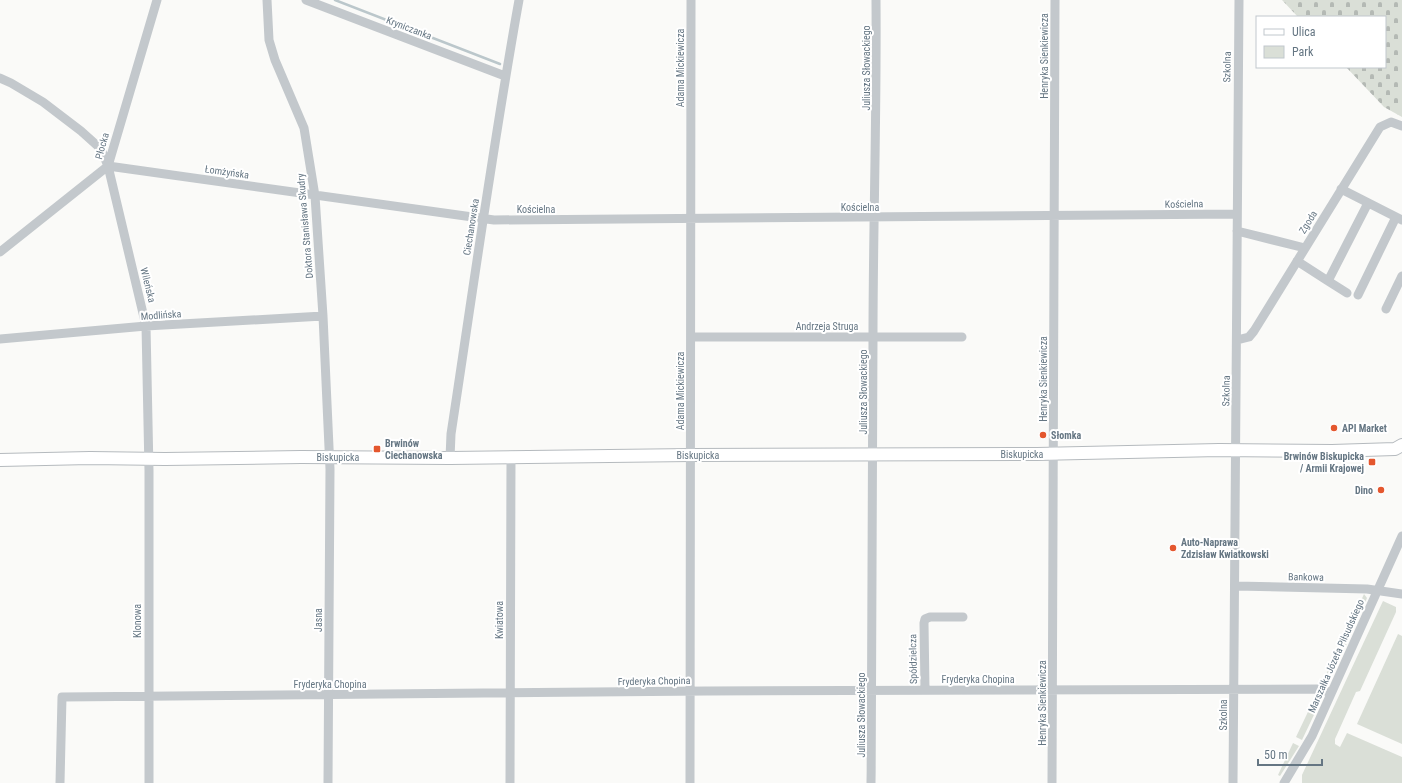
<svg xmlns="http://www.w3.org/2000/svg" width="1402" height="783" font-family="'Roboto Condensed',sans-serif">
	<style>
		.green { fill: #dadfd7 }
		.cemetery { fill: url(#cemetery-stones) }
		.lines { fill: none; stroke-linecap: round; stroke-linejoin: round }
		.stream { stroke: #bbc7cb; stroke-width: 2.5 }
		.major-casing { stroke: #b5babe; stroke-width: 14 }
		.minor { stroke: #c3c8cc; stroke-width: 9 }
		.major { stroke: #fff; stroke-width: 12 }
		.poi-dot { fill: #e4572e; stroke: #fff; stroke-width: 1.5 }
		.labels { text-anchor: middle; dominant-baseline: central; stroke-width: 4; stroke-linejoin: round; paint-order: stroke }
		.street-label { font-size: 10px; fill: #657683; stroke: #fff }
		.poi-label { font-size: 10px; font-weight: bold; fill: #657683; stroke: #fff; text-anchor: start }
	</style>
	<defs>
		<pattern id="cemetery-stones" width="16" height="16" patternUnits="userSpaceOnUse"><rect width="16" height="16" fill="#dadfd7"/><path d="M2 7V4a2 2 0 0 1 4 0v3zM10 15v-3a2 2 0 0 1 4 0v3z" fill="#b4b9b4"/></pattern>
	</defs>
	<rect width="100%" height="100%" fill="#fafaf8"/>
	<path class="green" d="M1364,594L1367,598L1357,620L1353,618Z
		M1383,601L1396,607V612L1360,691L1356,692L1335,739V744L1340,747L1347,733L1402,757V783H1302V775Z
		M1398,634L1402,636V744L1357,724Z
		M1342,641L1347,643L1333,674H1327L1323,683H1319L1323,681Z
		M1320,694L1322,698L1302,740L1296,737L1316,695Z
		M1293,743L1299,746L1280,776L1278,775Z"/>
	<path class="cemetery" d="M1282,0H1402V117L1384,107L1346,67H1385V17H1298Z"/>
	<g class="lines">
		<path class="stream" d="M335,0L500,64"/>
		<g class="major-casing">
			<path id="major" d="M0,460L90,458L165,459L301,457L450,458L691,455L1037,454L1219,450L1332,451L1395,449L1402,445"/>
		</g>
		<path class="minor" d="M267,0L269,40L275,60L304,128L315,196L323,316L330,469L328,783
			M306,0L505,76
			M0,78L11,83L43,102L81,131L101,149L108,166L146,326L149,471V783
			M108,166L494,220L1237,214
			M1341,189L1402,220
			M1237,231L1305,248
			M0,252L108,166L157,0
			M1297,261L1328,281L1368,203
			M1328,281L1347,293
			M1358,295L1396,217
			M1386,309L1402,276
			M691,337H962
			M0,339L146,326L323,316
			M1237,340L1249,337L1254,331L1380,127L1391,122L1402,126
			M450,458L451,434C473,290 493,144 519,0
			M1235,586L1367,589L1402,594
			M925,690L924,623L925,619L930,617H963
			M60,783L62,697L707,691L1320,689L1331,693
			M510,783L511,456
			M690,783L691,0
			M871,783C873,635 873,487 873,338C873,226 877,113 876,0
			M1052,783L1055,0
			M1233,783L1239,0
			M1284,783L1312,736L1402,536"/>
		<use href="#major" class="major"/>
	</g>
	<g class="poi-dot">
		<circle cx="1334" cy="428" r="4"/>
		<circle cx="1043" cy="435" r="4"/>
		<rect x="373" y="445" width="8" height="8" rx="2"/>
		<rect x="1368" y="458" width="8" height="8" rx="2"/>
		<circle cx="1381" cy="490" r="4"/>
		<circle cx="1173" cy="548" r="4"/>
	</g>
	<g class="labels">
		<g class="street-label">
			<text transform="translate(409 28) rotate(21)">Kryniczanka</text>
			<text transform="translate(1044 56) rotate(-90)">Henryka Sienkiewicza</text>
			<text transform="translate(1227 67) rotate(-89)">Szkolna</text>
			<text transform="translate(680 68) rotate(-90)">Adama Mickiewicza</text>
			<text transform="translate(866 68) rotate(-90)">Juliusza Słowackiego</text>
			<text transform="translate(102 146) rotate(-74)">Płocka</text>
			<text transform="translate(227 172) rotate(8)">Łomżyńska</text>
			<text transform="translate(1184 204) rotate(-1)">Kościelna</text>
			<text x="860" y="207">Kościelna</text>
			<text x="536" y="209">Kościelna</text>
			<text transform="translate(1308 222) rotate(-58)">Zgoda</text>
			<text transform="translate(305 226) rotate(-95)">Doktora Stanisława Skudry</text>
			<text transform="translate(471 227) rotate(-81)">Ciechanowska</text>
			<text transform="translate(148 285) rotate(76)">Wileńska</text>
			<text transform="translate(161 315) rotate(-4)">Modlińska</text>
			<text x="827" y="326">Andrzeja Struga</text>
			<text transform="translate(1043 379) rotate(-90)">Henryka Sienkiewicza</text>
			<text transform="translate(680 391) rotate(-90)">Adama Mickiewicza</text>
			<text transform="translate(1226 391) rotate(-89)">Szkolna</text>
			<text transform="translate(863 392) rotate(-90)">Juliusza Słowackiego</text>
			<text x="1022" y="454">Biskupicka</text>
			<text x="698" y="455">Biskupicka</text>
			<text x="338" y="457">Biskupicka</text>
			<text transform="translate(1306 577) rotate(1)">Bankowa</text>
			<text transform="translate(318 620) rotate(-90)">Jasna</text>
			<text transform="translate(499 620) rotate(-90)">Kwiatowa</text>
			<text transform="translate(137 621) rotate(-90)">Klonowa</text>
			<text transform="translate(1336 656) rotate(-66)">Marszałka Józefa Piłsudskiego</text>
			<text transform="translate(913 659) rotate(-91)">Spółdzielcza</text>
			<text x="978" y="679">Fryderyka Chopina</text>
			<text transform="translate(654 681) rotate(-1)">Fryderyka Chopina</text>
			<text x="330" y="684">Fryderyka Chopina</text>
			<text transform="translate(1042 703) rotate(-90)">Henryka Sienkiewicza</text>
			<text transform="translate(861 715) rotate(-90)">Juliusza Słowackiego</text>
			<text transform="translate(1223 715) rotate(-90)">Szkolna</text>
		</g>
		<g class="poi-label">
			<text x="1342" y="428">API Market</text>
			<text x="1051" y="435">Słomka</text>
			<text x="385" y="443">Brwinów<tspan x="385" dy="12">Ciechanowska</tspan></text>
			<text x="1364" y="456" text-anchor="end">Brwinów Biskupicka<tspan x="1364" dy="12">/ Armii Krajowej</tspan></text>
			<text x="1373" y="490" text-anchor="end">Dino</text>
			<text x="1181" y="542">Auto-Naprawa<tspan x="1181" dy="12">Zdzisław Kwiatkowski</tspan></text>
		</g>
	</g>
	<rect x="1256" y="16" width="130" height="52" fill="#ffffff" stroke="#c1c8cd"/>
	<rect x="1264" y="29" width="20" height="6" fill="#ffffff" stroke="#c1c8cd"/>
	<text x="1292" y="36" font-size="12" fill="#657683">Ulica</text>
	<rect x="1264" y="46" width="20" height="12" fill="#dadfd7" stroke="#c1c8cd"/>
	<text x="1292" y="56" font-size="12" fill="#657683">Park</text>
	<path d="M1258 759v6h64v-6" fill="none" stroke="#657683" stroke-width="2"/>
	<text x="1264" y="759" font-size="12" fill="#657683" stroke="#ffffff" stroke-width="3" paint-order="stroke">50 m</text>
</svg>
